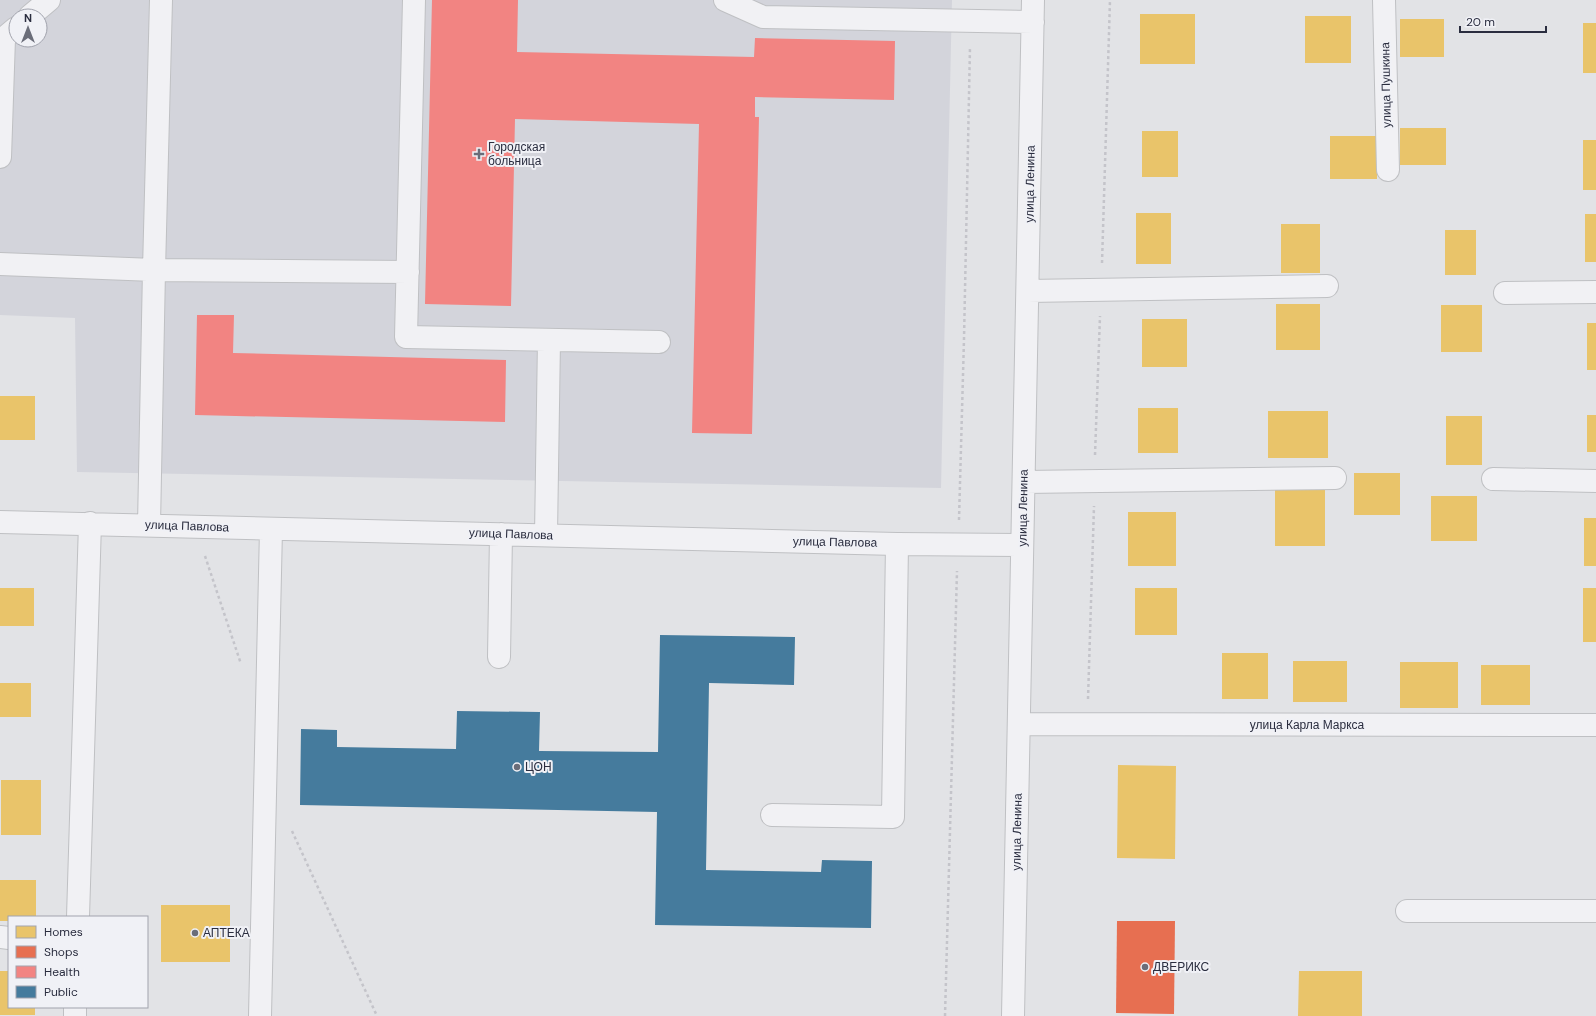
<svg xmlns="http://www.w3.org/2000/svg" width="1596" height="1016" font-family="'DM Sans',sans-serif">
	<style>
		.built { fill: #d3d4db; fill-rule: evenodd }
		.homes { fill: #e9c46a }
		.shops { fill: #e76f51 }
		.health { fill: #f28482 }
		.public { fill: #457b9d }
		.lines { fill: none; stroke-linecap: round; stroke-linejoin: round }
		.minor-casing { stroke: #bfc0c3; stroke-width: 24 }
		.path { stroke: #c4c4ca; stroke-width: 2.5; stroke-dasharray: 3 3; stroke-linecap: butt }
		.minor { stroke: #f1f1f4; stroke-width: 22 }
		.poi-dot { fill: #6a6d79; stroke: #f0f1f6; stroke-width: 1.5 }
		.labels { text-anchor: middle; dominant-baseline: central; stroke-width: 4; stroke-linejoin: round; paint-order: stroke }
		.street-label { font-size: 12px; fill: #2a2d3f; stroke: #f0f1f6 }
		.poi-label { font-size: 12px; fill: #2a2d3f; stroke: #f0f1f6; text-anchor: start }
	</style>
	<rect width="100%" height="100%" fill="#e2e3e6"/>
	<path class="built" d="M0,0H952L941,488L77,472L75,318L0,315ZM16,16H40V40H16Z"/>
	<path class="homes" d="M1140,14H1195V64H1140Z
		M1305,16H1351V63H1305Z
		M1400,19H1444V57H1400Z
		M1583,23H1596V73H1583Z
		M1400,128H1446V165H1400Z
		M1142,131H1178V177H1142Z
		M1330,136H1377V179H1330Z
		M1583,140H1596V190H1583Z
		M1136,213H1171V264H1136Z
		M1585,214H1596V262H1585Z
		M1281,224H1320V273H1281Z
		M1445,230H1476V275H1445Z
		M1276,304H1320V350H1276Z
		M1441,305H1482V352H1441Z
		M1142,319H1187V367H1142Z
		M1587,323H1596V370H1587Z
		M0,396H35V440H0Z
		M1138,408H1178V453H1138Z
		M1268,411H1328V458H1268Z
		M1587,415H1596V452H1587Z
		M1446,416H1482V465H1446Z
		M1354,473H1400V515H1354Z
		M1275,490H1325V546H1275Z
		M1431,496H1477V541H1431Z
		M1128,512H1176V566H1128Z
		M1584,518H1596V566H1584Z
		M0,588H34V626H0Z
		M1135,588H1177V635H1135Z
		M1583,588H1596V642H1583Z
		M1222,653H1268V699H1222Z
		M1293,661H1347V702H1293Z
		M1400,662H1458V708H1400Z
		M1481,665H1530V705H1481Z
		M0,683H31V717H0Z
		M1118,765L1176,766L1175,859L1117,858Z
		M1,780H41V835H1Z
		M0,880H36V917H9V921H0Z
		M161,905H230V962H161Z
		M0,971H9V1007H35V1015H0Z
		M1299,971H1362V1016H1298Z"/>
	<path class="shops" d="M1117,921H1175L1174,1014L1116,1013Z"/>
	<path class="health" d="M432,0H518L517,52L754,57L755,38L895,41L894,100L755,97V117H759L752,434L692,433L699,124L515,119L511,306L425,304Z
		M197,315H234L233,353L506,360L505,422L195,415Z"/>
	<path class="public" d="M660,635L795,637L794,685L709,683L706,870L821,872L822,860L872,861L871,928L655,925L657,812L300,805L301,729L337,730V747L456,749L457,711L540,712L539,751L658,752Z"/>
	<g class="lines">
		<g class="minor-casing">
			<path id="minor" d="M161,0L154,270L408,272
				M414,0L406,337L659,342
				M725,0L763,17L1033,22
				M1384,0L1388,170
				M30,16L49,0
				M0,157L4,38L16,28
				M0,264L154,270L149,525
				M1028,291L1327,286
				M1505,293L1596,292
				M1493,479L1596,481
				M1024,482L1335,478
				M0,522L897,544L1022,545
				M546,535L549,340
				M499,657L501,534
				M1019,724L1596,725
				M772,815L893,817L897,544
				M1407,911H1596
				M78,917L90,523
				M0,937L9,938
				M75,1016V1007
				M260,1016L271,529
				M1013,1016L1033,0"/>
		</g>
		<path class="path" d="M1102,263L1110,0
			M1095,455L1100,316
			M959,520L964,339L970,47
			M205,556L241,664
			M1088,699L1094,506
			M292,831L377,1016
			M945,1016L957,571"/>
		<use href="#minor" class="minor"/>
	</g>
	<g class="poi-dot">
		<path d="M477 148h4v4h4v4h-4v4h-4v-4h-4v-4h4z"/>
		<circle cx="517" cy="767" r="4"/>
		<circle cx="195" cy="933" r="4"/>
		<circle cx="1145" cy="967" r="4"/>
	</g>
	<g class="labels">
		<g class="street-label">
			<text transform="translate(1386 85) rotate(-91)">улица Пушкина</text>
			<text transform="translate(1030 184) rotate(-89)">улица Ленина</text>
			<text transform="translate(1023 508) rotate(-89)">улица Ленина</text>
			<text transform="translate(187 526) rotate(2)">улица Павлова</text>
			<text transform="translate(511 534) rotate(2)">улица Павлова</text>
			<text transform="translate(835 542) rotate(1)">улица Павлова</text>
			<text x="1307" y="725">улица Карла Маркса</text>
			<text transform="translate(1017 832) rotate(-89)">улица Ленина</text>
		</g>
		<g class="poi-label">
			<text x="488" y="147">Городская<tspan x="488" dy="14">больница</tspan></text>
			<text x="525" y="767">ЦОН</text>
			<text x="203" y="933">АПТЕКА</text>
			<text x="1153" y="967">ДВЕРИКС</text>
		</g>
	</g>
	<rect x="8" y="916" width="140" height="92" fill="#f0f1f6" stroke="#a1a3ad"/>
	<rect x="16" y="926" width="20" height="12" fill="#e9c46a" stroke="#a1a3ad"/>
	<text x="44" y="936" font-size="12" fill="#2a2d3f">Homes</text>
	<rect x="16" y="946" width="20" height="12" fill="#e76f51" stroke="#a1a3ad"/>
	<text x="44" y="956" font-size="12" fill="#2a2d3f">Shops</text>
	<rect x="16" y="966" width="20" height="12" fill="#f28482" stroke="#a1a3ad"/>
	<text x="44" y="976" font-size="12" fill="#2a2d3f">Health</text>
	<rect x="16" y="986" width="20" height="12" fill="#457b9d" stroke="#a1a3ad"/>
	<text x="44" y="996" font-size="12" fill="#2a2d3f">Public</text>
	<g transform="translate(28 28)"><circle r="19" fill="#f0f1f6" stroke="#a1a3ad"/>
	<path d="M0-3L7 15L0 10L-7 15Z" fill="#6a6d79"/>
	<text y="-6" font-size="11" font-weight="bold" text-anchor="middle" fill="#2a2d3f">N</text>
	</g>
	<path d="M1460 26v6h86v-6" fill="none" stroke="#2a2d3f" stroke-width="2"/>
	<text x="1466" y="26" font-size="12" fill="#2a2d3f" stroke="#f0f1f6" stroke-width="3" paint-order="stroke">20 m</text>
</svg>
